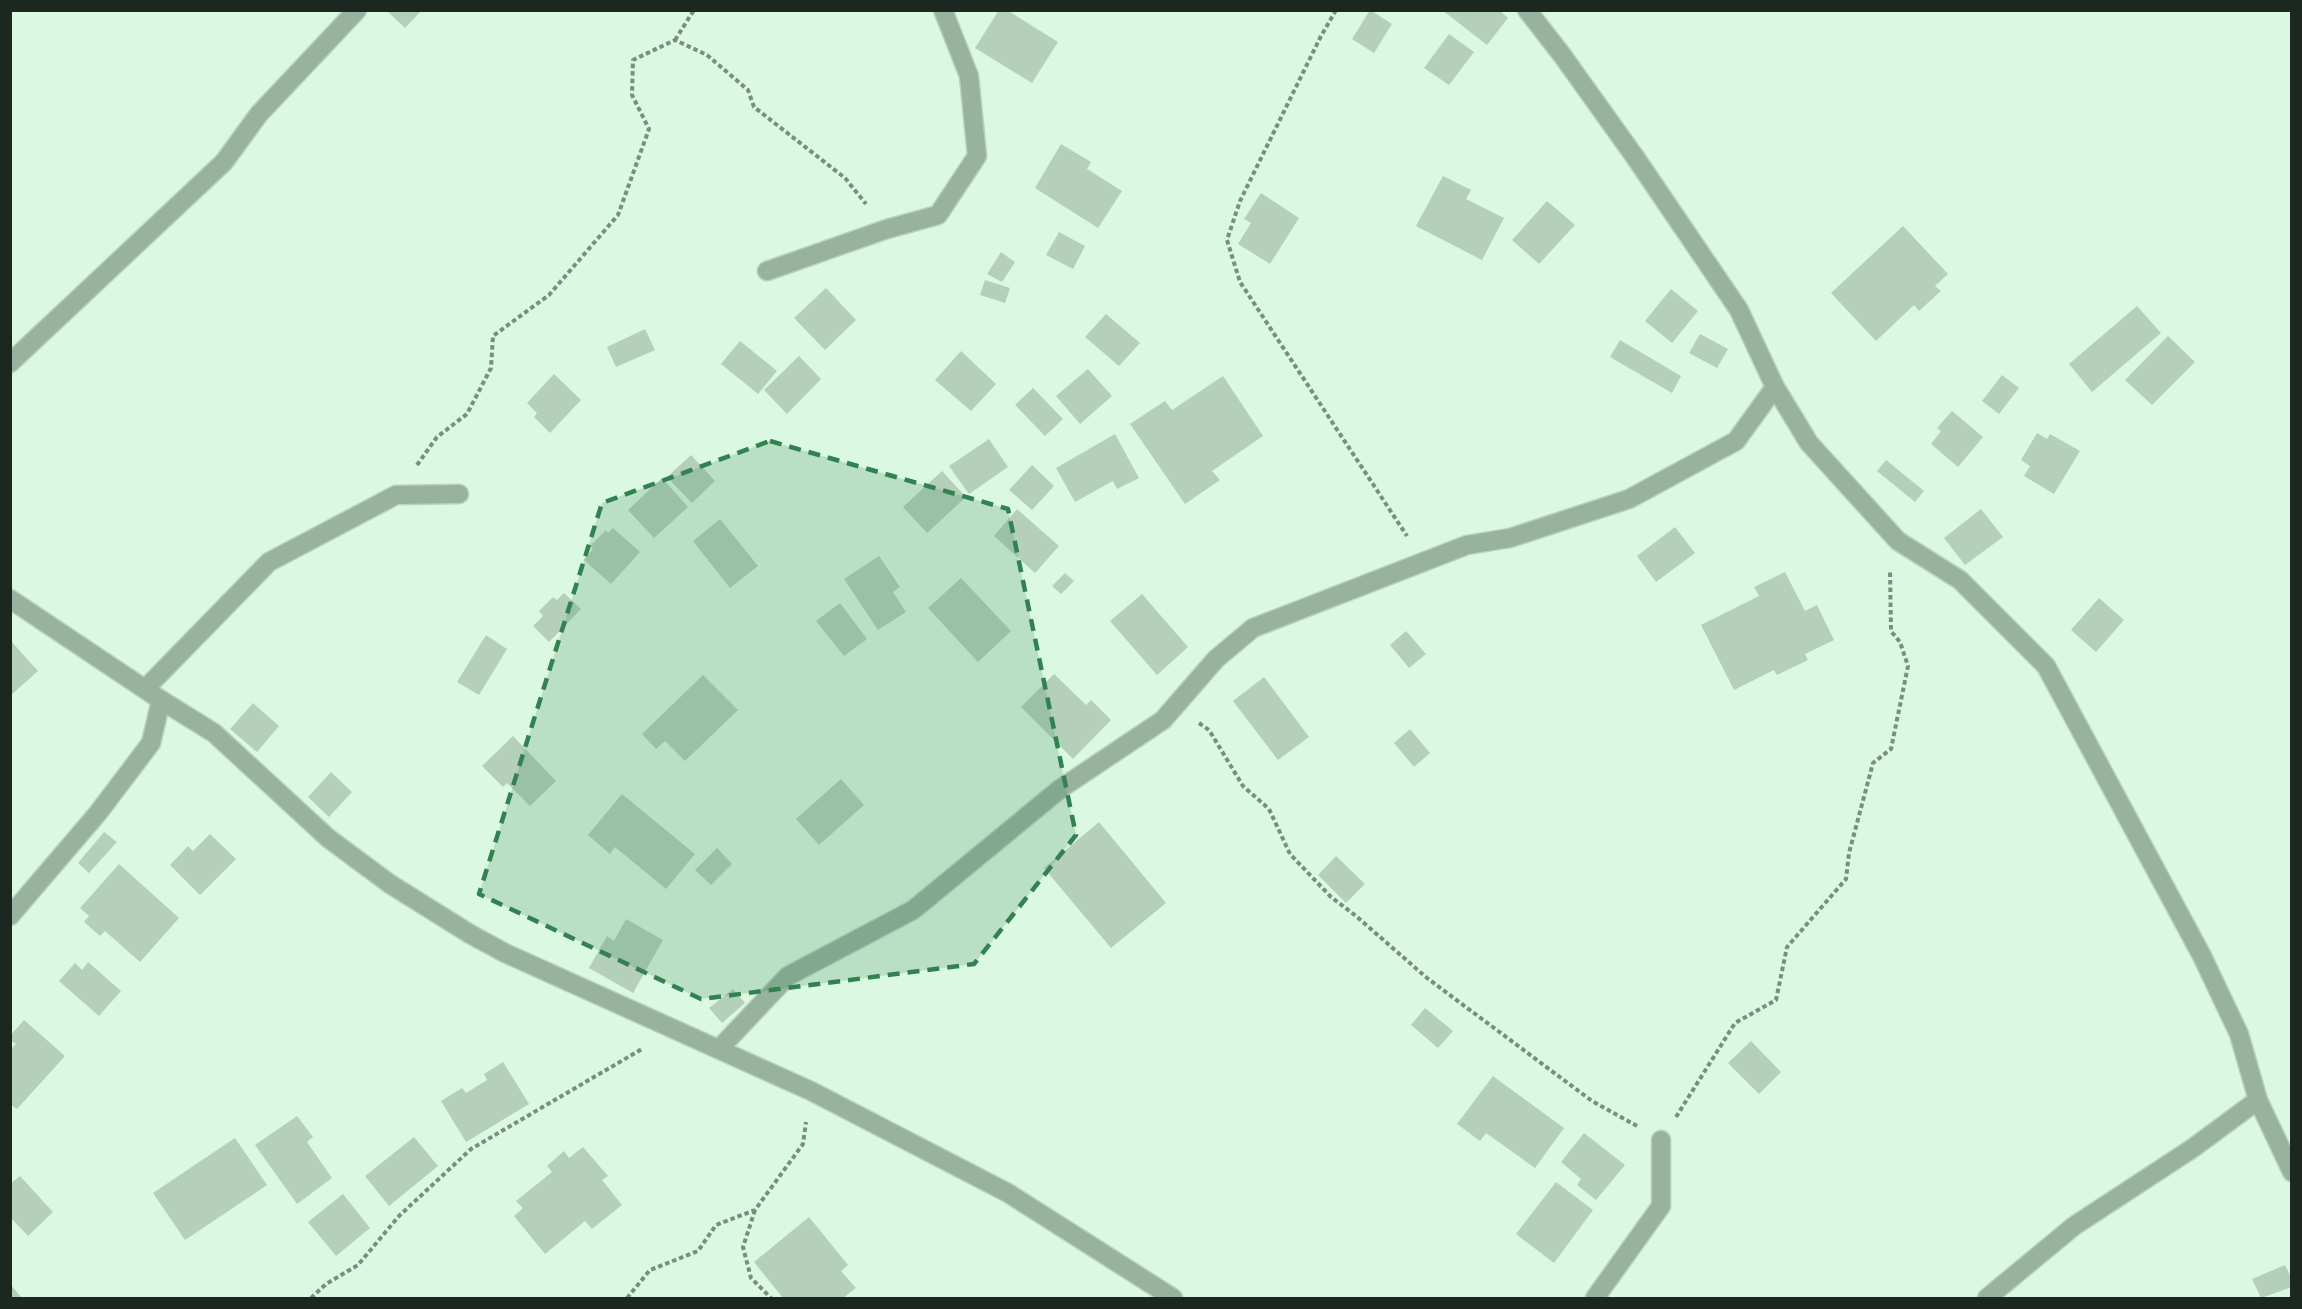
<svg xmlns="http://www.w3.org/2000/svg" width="2302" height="1309" font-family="'Sofia Sans Condensed',sans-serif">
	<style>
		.building { fill: #b4d0bb }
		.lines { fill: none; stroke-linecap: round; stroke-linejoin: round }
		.minor-casing { stroke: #b9d2c0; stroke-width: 21 }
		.path { stroke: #7a8e80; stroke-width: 4; stroke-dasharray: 4.5 3; stroke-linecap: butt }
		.minor { stroke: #97b39f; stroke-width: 18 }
		.marked { fill: #338151; fill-opacity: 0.2; stroke: #338151; stroke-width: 4.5; stroke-dasharray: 12 8; stroke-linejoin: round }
	</style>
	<rect width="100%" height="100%" fill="#dbf8e3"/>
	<path class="building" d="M386,10H422L405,28Z
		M999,10H1007L1058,42L1032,83L975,48Z
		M1370,10L1392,24L1374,53L1352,39Z
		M1442,10H1499L1508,18L1487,45Z
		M1449,34L1474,52L1449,85L1424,68Z
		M1061,144L1091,162L1087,169L1122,191L1098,228L1035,188Z
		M1443,176L1471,190L1466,199L1504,218L1482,260L1416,226Z
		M1261,193L1299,218L1270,264L1238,244L1251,223L1244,219Z
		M1547,201L1575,225L1539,264L1512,240Z
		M1903,226L1948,274L1935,286L1941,291L1919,311L1914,305L1876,341L1831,293Z
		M1059,232L1085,246L1073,269L1046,255Z
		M1001,252L1015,262L1002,282L987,274Z
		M985,280L1010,288L1005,303L980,295Z
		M826,288L856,320L825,350L794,318Z
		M1671,289L1698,311L1672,343L1645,321Z
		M2137,306L2161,333L2092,392L2069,364Z
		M1106,314L1140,343L1119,366L1085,337Z
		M645,329L655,350L616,367L607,347Z
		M1700,334L1728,349L1717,368L1689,353Z
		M2168,336L2195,362L2152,405L2125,380Z
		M1620,340L1681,376L1672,393L1610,357Z
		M740,341L777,371L758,394L721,364Z
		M961,351L996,384L971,411L935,380Z
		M799,356L821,379L787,414L764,390Z
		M1088,369L1112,396L1080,424L1056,396Z
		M554,374L581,400L550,433L534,417L537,413L527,403Z
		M2002,375L2019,388L1999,414L1982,401Z
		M1223,376L1263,436L1212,471L1220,480L1185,504L1130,424L1165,401L1172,410Z
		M1033,388L1063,419L1045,436L1015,405Z
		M1952,411L1983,437L1958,467L1931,444L1941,431L1937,428Z
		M2037,433L2047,439L2050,434L2080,451L2054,494L2024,476L2030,466L2021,460Z
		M1115,434L1139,478L1117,489L1113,481L1075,502L1056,468Z
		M989,439L1008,467L969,494L949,466Z
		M691,455L715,481L692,503L667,477Z
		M1886,460L1924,491L1915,502L1877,471Z
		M1032,465L1054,486L1032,510L1009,490Z
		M942,471L966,497L927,533L903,507Z
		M662,478L688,507L654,538L628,510Z
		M1017,509L1059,546L1035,573L994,536Z
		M1981,509L2003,537L1965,565L1944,538Z
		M720,519L758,566L730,588L693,541Z
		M1675,527L1695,553L1656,582L1637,556Z
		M613,528L640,552L611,584L584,560L593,549L590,546L606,530L608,533Z
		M879,556L900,587L893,592L906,612L878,630L844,579Z
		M1785,572L1805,611L1817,605L1834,640L1805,654L1808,660L1777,675L1774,670L1734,690L1701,625L1759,596L1754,587Z
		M1065,573L1074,581L1061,594L1052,586Z
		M961,578L1011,631L978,662L928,608Z
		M564,593L581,609L549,642L533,626L543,616L539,611L553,597L557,600Z
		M1142,594L1188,647L1157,675L1110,621Z
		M2099,598L2124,620L2096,652L2071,630Z
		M840,603L867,639L844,656L816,621Z
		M1406,631L1426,654L1409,668L1390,645Z
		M486,635L507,649L479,695L457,682Z
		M10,640L38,671L10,696Z
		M1054,674L1086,705L1091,700L1111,720L1073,759L1021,707Z
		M703,675L738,710L685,761L665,741L656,749L642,734Z
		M1264,677L1309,737L1278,760L1233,701Z
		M253,703L279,726L257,752L230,729Z
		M1410,729L1430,753L1414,767L1394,743Z
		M513,736L556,781L530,806L507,783L503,787L482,766Z
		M331,772L352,792L329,817L308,797Z
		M841,779L864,805L819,845L796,819Z
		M622,794L695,854L666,889L615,847L610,854L588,835Z
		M1099,822L1166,903L1111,948L1044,868Z
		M104,832L117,842L89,873L78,863Z
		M210,834L236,859L200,895L170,865L188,846L193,851Z
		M717,848L732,864L711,885L695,870Z
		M1336,856L1365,884L1346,903L1318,875Z
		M119,864L179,918L140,962L105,931L100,936L84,922L89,916L80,908Z
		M626,919L663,940L633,993L589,968L607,936L614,941Z
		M88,962L121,991L99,1016L59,981L75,963L82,970Z
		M733,989L745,1003L722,1023L709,1008Z
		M1425,1008L1453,1031L1438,1048L1411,1025Z
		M24,1020L65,1056L17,1109L10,1104V1050L16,1044L10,1040V1036Z
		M1751,1041L1781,1072L1759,1094L1728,1063Z
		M503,1062L529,1104L466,1142L441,1101L462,1088L466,1093L487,1080L484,1074Z
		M1493,1076L1564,1128L1535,1168L1486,1133L1480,1141L1457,1124Z
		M297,1116L313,1137L307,1142L332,1178L297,1204L255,1145Z
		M1584,1133L1625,1165L1596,1200L1577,1185L1581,1179L1561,1162Z
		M414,1137L438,1166L389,1206L365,1176Z
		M235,1138L267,1185L185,1240L153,1193Z
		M583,1147L608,1176L602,1180L622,1205L592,1229L585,1221L545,1254L514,1216L523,1208L516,1201L552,1172L547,1166L564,1151L569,1158Z
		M20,1176L53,1212L28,1236L10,1217V1184Z
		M1556,1182L1593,1210L1554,1263L1516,1234Z
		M343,1194L370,1228L336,1256L308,1222Z
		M809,1217L848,1265L841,1271L856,1288L843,1298H783L754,1262Z
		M2285,1265L2292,1279V1287L2261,1298L2252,1279Z
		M10,1284L22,1298H10Z"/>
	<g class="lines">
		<g class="minor-casing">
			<path id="minor" d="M1527,10L1562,55L1635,157L1739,310L1775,387L1809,443L1898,541L1960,580L2046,666L2202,956L2239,1034L2258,1100L2292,1172
				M767,271L887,229L938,215L977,156L969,76L943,10
				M10,363L224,162L259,114L357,10
				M10,599L161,700L214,733L328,838L390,884L470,934L505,953L811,1091L1008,1193L1173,1298
				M145,689L269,562L396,495L459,494
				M10,916L98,813L151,743L161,700
				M719,1049L788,976L913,910L1060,789L1163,720L1216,659L1253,628L1467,545L1510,538L1629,499L1736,441L1775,387
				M1595,1298L1661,1206V1140
				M1987,1298L2074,1226L2193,1148L2258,1100"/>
		</g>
		<path class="path" d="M1336,10L1321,36L1240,201L1227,240L1240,282L1407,536
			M675,40L694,10
			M417,465L437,437L467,414L491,368L493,336L549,295L618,215L649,129L632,95L633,60L675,40L707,55L748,90L754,107L845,178L866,204
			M1199,723L1209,730L1243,786L1269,809L1290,854L1331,897L1356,916L1427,978L1592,1101L1637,1126
			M1676,1117L1735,1023L1776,1000L1787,947L1846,879L1849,853L1873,763L1891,749L1908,666L1900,642L1891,631L1890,570
			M755,1210L743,1247L751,1278L771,1298
			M311,1298L326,1284L358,1265L399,1216L471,1149L642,1049
			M627,1298L650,1270L698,1251L716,1225L755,1210L803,1144L806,1122"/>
		<use href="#minor" class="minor"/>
	</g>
	<path class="marked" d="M770,441L1008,509L1076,835L974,964L701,999L479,894L602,503Z"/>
	<rect width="2302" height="1309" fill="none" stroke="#1c271f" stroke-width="24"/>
</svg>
